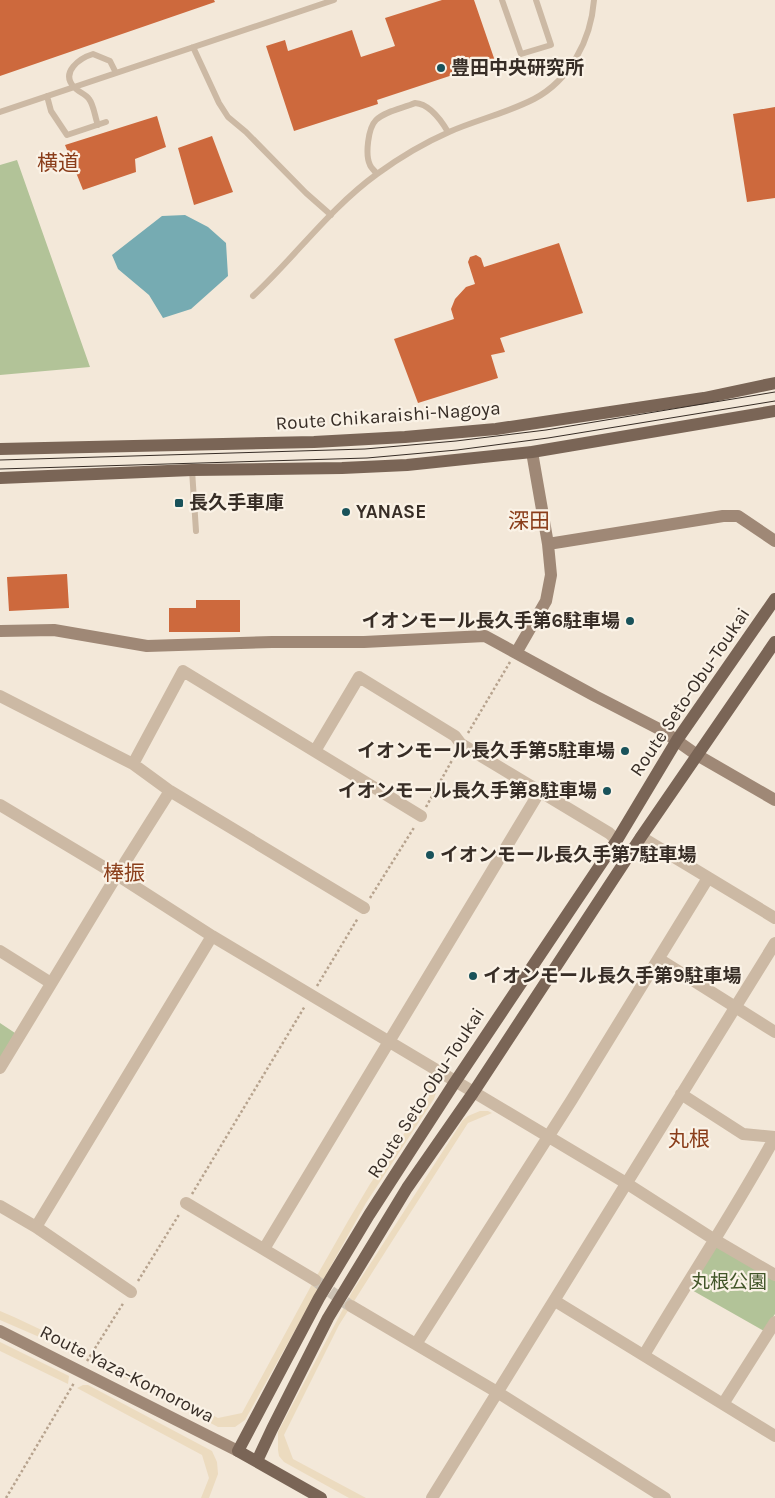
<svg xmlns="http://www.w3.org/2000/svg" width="775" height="1498" font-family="Karla,'Noto Sans JP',sans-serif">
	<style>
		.green { fill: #b2c398 }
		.plaza { fill: #ecdbbf }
		.water { fill: #76abb2 }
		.building { fill: #cd693d }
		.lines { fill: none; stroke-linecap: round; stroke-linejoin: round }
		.street-tunnel { stroke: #cdc3b5; stroke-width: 12; stroke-dasharray: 12 6; stroke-linecap: butt }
		.path { stroke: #b7a38e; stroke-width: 2.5; stroke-dasharray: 2.5 2.5; stroke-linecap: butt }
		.lane { stroke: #ccb9a4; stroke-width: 6 }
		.street { stroke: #ccb9a4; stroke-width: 12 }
		.secondary { stroke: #9f8876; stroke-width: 12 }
		.primary { stroke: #7a6556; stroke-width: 12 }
		.tram { stroke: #372d26; stroke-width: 1 }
		.poi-dot { fill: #19525a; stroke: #faf2e6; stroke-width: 2 }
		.labels { text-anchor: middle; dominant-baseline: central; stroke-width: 4.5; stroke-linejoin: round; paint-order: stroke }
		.poi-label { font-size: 19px; font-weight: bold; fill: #372d26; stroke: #faf2e6; text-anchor: start }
		.street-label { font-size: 19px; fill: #372d26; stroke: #faf2e6 }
		.park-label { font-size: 19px; fill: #425629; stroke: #faf2e6 }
		.quarter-label { font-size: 21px; fill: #8a3d1a; stroke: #faf2e6 }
	</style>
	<rect width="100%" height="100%" fill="#f3e8d9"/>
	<path class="green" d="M17,160L90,367L0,375V165Z
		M0,1023L15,1033L0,1058Z
		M716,1246L775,1281V1314L764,1331L690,1289Z"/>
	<path class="plaza" d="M428,1075L436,1087V1093L434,1099L366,1203L245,1420L235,1427H218L99,1364L98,1356L218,1418L242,1413L311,1286L348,1221L370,1184L429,1097Z
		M480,1111H488L492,1113L468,1123L389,1246L339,1325L284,1435L293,1459L366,1498H349L284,1462L279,1456L278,1450V1432L352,1292L463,1120L468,1116Z
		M0,1311L14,1317L84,1350L78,1353L74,1352L0,1320Z
		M0,1342L69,1376L68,1384L0,1351Z
		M83,1385H88L212,1451L217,1462L218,1474L209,1498H201L209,1478L202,1455L77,1388Z"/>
	<path class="water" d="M185,215L208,227L226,243L228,276L191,309L163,318L149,295L118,269L112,255L162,216Z"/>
	<path class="building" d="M0,0H214L215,2L0,76Z
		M442,0H474L495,61L377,100L378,104L294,131L266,46L285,40L288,51L352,30L361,57L395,46L385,18Z
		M775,107V198L747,202L733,114Z
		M157,116L166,147L135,159L136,172L83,190L65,145Z
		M212,136L233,192L194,205L178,148Z
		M559,243L583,313L500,338L505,352L491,355L498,378L418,403L394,339L454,319L451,309L455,299L466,287L475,284L468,262L470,257L476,255L481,258L484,267Z
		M67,574L69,608L9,611L7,577Z
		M196,600H240V632H169V608H196Z"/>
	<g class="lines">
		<path class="street-tunnel" d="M316,1281L349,1305"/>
		<path class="path" d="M468,733L510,662
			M426,807L455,755
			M370,898L415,826
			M317,986L358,918
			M192,1194L305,1006
			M138,1281L180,1213
			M87,1361L124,1302
			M6,1498L74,1383"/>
		<path class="lane" d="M502,0L521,54L551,45L536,0
			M193,47L219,103L228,117L246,132L306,193L331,215
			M47,96L51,111L67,135L106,122
			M0,112L334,0
			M98,125C95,118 94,105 89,99C86,94 78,92 74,87C60,72 80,58 93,54L110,61L116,73
			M377,174C375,171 371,168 370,165C365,155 368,128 376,120C385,111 404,108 415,103C430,104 441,120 448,132
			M253,296C295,257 330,208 377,174C399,158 424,143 449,132C476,120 507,113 534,99C570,80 591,40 594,0
			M192,470L196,531"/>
		<path class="street" d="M0,696L133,764
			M315,751L359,677L455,736L461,744L609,833L617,840
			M0,805L117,875L212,936L626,1183L715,1240L775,1275
			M641,837L775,918
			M364,908L170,791L133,764L183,671L421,816
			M0,951L51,983
			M659,959L775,1032
			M0,1068L117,875L170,791
			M681,1094L743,1134L775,1137
			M186,1203L315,1280
			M0,1206L36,1227L212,936
			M36,1227L131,1292
			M264,1249L540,791
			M555,1301L775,1436
			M351,1306L497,1392L665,1498
			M416,1344L571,1101L708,878
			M644,1355C687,1282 734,1212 775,1137
			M723,1404L775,1322
			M432,1498L775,943"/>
		<path class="secondary" d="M532,452L548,544
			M0,631L54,630L147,646L272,642H364L485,636L595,696L663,731L697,755L775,800
			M516,653L546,601L551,575L548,544L723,516H738L775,541
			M0,1331L238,1451"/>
		<path class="primary" d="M0,449L314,442L405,437L496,429L704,398L775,383
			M0,478L192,470L342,468L407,465L532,452L775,411
			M257,1461L272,1429L328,1318L407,1188L473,1093L641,837L775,642
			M321,1498L238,1451L319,1298L369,1215L455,1082L617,840L677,740L775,599"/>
		<path class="tram" d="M0,460L365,449L456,441L546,430L775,392
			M0,469L367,458L457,450L548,438L775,401"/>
	</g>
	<g class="poi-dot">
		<circle cx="441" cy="68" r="5"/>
		<rect x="174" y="498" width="10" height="10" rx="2.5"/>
		<circle cx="346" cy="512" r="5"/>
		<circle cx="630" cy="621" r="5"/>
		<circle cx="625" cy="751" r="5"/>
		<circle cx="607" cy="791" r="5"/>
		<circle cx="430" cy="855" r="5"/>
		<circle cx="473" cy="976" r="5"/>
	</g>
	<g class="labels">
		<g class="poi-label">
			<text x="451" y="68">豊田中央研究所</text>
			<text x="189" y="503">長久手車庫</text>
			<text x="356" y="512">YANASE</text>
			<text x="620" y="621" text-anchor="end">イオンモール長久手第6駐車場</text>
			<text x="615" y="751" text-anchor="end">イオンモール長久手第5駐車場</text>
			<text x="597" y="791" text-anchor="end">イオンモール長久手第8駐車場</text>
			<text x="440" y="855">イオンモール長久手第7駐車場</text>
			<text x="483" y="976">イオンモール長久手第9駐車場</text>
		</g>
		<g class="street-label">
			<text transform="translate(388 416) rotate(-4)">Route Chikaraishi-Nagoya</text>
			<text transform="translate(690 692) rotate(-56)">Route Seto-Obu-Toukai</text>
			<text transform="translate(426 1093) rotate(-57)">Route Seto-Obu-Toukai</text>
			<text transform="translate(127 1374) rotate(27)">Route Yaza-Komorowa</text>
		</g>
		<g class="park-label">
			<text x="729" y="1282">丸根公園</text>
		</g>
		<g class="quarter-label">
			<text x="58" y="163">横道</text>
			<text x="529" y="521">深田</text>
			<text x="124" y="873">棒振</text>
			<text x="689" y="1139">丸根</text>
		</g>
	</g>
</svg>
